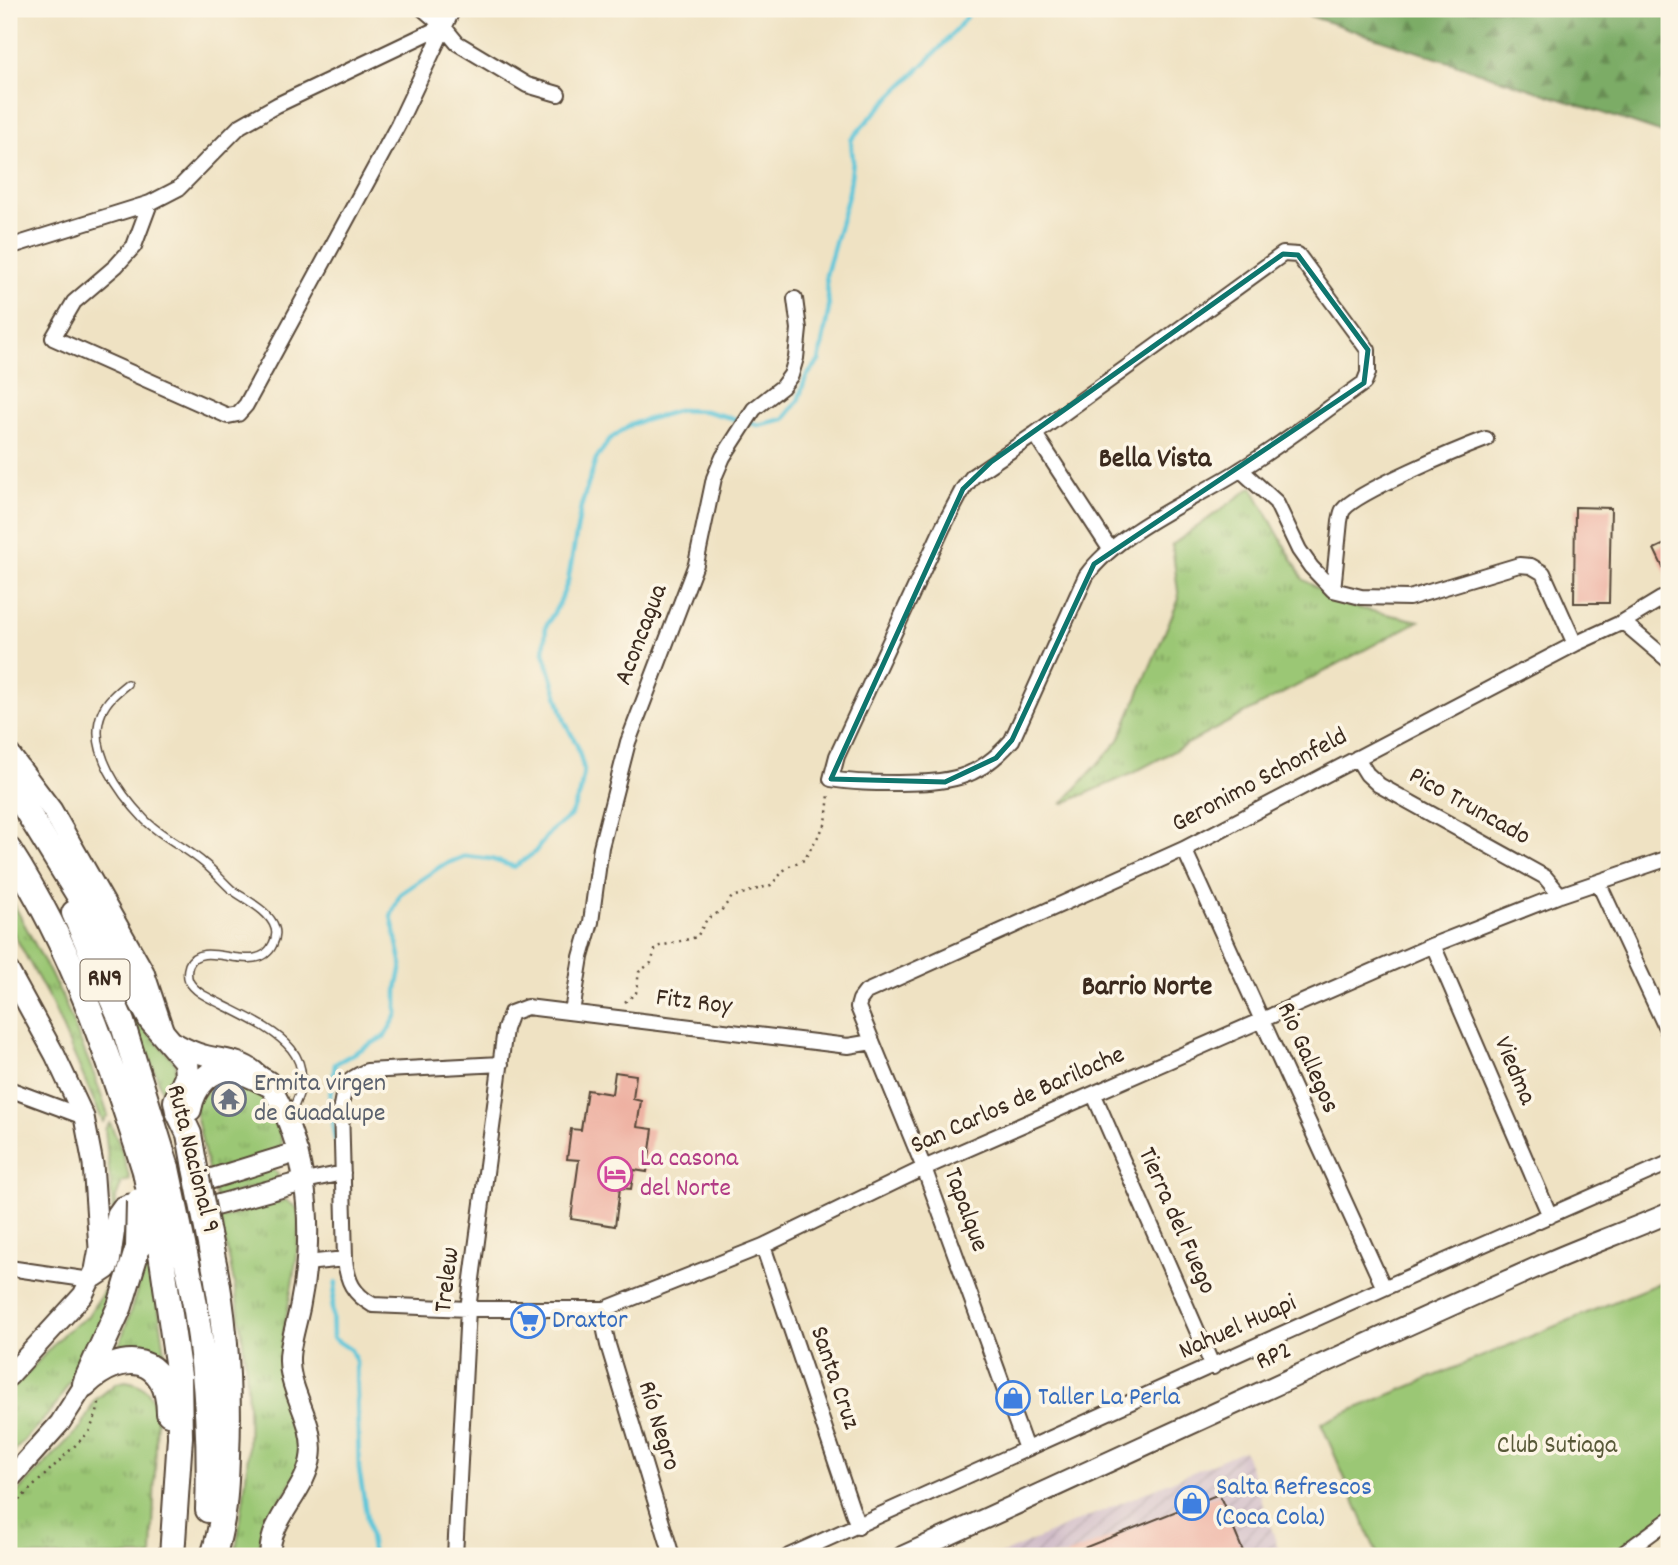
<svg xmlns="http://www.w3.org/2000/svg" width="1678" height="1565" font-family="Dekko,sans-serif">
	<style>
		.industrial { fill: url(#industrial-furrows) }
		.grass { fill: url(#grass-tufts); stroke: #6b7849; stroke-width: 2 }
		.forest { fill: url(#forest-firs); stroke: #5c6b42; stroke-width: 2 }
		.park { fill: #9bc774; stroke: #6b7849; stroke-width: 2 }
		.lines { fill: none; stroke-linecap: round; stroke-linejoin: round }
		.stream { stroke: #5ec6d9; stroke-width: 4.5 }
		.building { fill: #eeb1a2 }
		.lane-casing { stroke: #564637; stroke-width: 10 }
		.street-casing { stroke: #564637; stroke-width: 18 }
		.secondary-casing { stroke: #564637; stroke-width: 23 }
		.highway-casing { stroke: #564637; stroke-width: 28 }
		.path { stroke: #564637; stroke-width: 2.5; stroke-dasharray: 2 5; stroke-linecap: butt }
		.lane { stroke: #fff; stroke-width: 7 }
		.street { stroke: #fff; stroke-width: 14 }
		.secondary { stroke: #fff; stroke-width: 19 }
		.highway { stroke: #fff; stroke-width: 24 }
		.highway-bridge-casing { stroke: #564637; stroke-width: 28; stroke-linecap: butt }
		.highway-bridge { stroke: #fff; stroke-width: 24 }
		.marked { fill: none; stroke: #0f766e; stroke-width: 5; stroke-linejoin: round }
		.labels { text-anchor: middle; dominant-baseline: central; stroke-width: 7; stroke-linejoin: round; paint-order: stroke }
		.shield { fill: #fcf5e5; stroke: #75675a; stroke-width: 2 }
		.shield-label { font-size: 24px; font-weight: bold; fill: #3b2a1e }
		.street-label { font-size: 26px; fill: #3b2a1e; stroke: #fcf5e5 }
		.worship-label { font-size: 26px; fill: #5b616d; stroke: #fcf5e5; text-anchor: start }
		.hotel-label { font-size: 26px; fill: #b23c85; stroke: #fcf5e5; text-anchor: start }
		.shop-label { font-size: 26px; fill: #366cbe; stroke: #fcf5e5; text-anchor: start }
		.park-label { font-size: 26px; fill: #585938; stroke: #fcf5e5 }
		.neighbourhood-label { font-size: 28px; font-weight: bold; fill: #3b2a1e; stroke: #fcf5e5 }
	</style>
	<defs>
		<pattern id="industrial-furrows" width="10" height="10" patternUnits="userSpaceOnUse" patternTransform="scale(1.75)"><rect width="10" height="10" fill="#d1bdc9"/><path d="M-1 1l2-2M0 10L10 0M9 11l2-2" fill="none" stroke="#ab9aa3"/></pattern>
		<pattern id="grass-tufts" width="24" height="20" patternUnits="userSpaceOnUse" patternTransform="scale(1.75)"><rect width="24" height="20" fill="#9bc774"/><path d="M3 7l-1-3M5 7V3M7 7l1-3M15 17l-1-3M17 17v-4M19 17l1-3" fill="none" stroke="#80a25f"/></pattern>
		<pattern id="forest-firs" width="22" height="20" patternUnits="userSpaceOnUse" patternTransform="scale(1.75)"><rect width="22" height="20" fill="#7cac66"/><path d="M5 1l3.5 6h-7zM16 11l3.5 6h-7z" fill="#678c53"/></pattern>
	</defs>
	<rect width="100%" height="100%" fill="#fcf5e5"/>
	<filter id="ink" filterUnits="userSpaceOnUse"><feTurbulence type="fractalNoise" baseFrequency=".0143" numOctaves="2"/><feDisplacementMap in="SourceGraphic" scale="14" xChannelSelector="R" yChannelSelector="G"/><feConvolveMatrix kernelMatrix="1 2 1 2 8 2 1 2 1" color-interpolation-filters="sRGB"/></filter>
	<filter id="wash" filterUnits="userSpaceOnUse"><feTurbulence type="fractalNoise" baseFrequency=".00686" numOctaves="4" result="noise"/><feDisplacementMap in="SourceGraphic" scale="28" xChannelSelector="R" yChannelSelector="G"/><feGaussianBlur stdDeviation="1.57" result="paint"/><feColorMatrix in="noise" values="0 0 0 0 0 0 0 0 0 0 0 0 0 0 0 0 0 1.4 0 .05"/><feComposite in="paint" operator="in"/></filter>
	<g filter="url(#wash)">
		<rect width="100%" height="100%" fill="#efe2c3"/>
		<path class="industrial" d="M1244,1450L1281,1556H997Z"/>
		<path class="grass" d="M1252,487L1303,579L1344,605L1419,621L1129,775L1062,804L1119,740L1179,599L1172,545Z
			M9,895L62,996L95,1077L108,1115L103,1122L52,1004L9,925Z
			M126,1004L142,1026L176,1063L172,1119L151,1061Z
			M226,1076L263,1092C274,1110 283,1127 281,1148L209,1173L195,1110L196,1100Z
			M110,1123L121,1148L130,1180L122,1182L116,1198V1210H113L105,1129Z
			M271,1169L278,1173L277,1178L274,1181L216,1198L213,1186Z
			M286,1200L297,1208L299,1215L297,1257L281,1347L304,1445L298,1471L262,1533L258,1556H235C240,1521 247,1485 248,1449C251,1375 238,1291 220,1219Z
			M127,1243L119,1277L98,1334L54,1408L9,1457V1393L65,1332L87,1317L107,1286Z
			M150,1250L166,1358L140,1351L118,1350Z
			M126,1381C146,1384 153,1395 157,1414L152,1556H9V1501L82,1426L94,1401L117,1383Z"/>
		<path class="forest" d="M1289,9H1669V135Z"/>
		<path class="park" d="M1669,1279V1513L1609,1556H1378L1321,1423Z"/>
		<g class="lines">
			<path class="stream" d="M335,1140L329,1103L335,1064L385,1036L397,1015V989L402,965L391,916L400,894L441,866L465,856L491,859L515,867L535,852L550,832L570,816L580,794L584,770L577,745L565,722L544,652L546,626L559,604L568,581L581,507L596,459L610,439L632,424L680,410L705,411L758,425L784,419L798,401L806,377L819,361L829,308L826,275L849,192L853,161L851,140C888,93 938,58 972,9
				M336,1283L332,1308L333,1338L351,1350L356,1361L359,1469L373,1556"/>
		</g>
		<g id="blocks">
			<path class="building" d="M1575,507L1611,508L1609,603H1574Z
				M1669,542V580L1654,549Z
				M615,1072L636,1075L633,1099L641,1101L637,1127L653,1129L647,1172L634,1170L631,1189L620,1188L615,1226L571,1219L579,1160L567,1159L571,1129L581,1130L587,1090L612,1094Z
				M1219,1494L1245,1556H1064Z"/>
		</g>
	</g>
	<g filter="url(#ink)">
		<use href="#blocks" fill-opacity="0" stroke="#564637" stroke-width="2"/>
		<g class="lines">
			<g class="lane-casing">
				<path id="lane" d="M127,684C117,692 107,700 102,712C86,749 121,795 145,820C162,837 187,848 205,864C215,872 223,882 232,890C246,900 270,911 275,928C277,934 276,938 273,944C258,979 201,936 189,965C187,971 187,976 189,981C195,993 212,999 223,1005C272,1030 327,1052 289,1116"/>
			</g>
			<g class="street-casing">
				<path id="street" d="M423,9L443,26L457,43L527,85L558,94
					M150,203L134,246L116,266L74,302L53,338L228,416L238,414L246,405L398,125L453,9
					M9,247L150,203L179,188L240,126L277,105L443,26
					M1283,254L1298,255L1368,350V373L1364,383C1323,412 1283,444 1240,470C1193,500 1118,531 1086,576L1012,740C976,782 948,782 896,783C874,783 853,783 831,779L837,756L943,527L963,489L973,476L1035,434Z
					M1035,434L1110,549
					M1241,470L1276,502L1299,550L1311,567L1333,590L1361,597L1409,598L1519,565L1531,566L1543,573L1575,644
					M1333,590L1340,521C1341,517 1341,513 1343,510C1356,492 1462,448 1486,439
					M1623,622L1669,661
					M1357,758L1367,774L1379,785L1545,877L1560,895
					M1184,849L1384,1288
					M1598,882L1669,1034
					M1433,945L1550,1216
					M572,1012L581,957L591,922L601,847L628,742L696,564L714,478L723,457L754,409L782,387L791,375L796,358L799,329L795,299
					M501,1064L367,1071C346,1080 345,1084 341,1106L345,1259C347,1281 353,1294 373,1305L468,1309H605L763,1246L924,1168L1433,945L1560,895L1669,858
					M9,1089L84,1117
					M1094,1095L1213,1367
					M305,1181L343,1173
					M763,1246L858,1527
					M306,1263L345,1259
					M9,1268L91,1280
					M605,1309V1331L608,1345L672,1556
					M1026,1449L924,1168L858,1007L860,1000L866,992L1184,849L1575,644L1623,622L1661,599H1669
					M455,1556L468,1309L505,1029L511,1013L527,1007L848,1046L872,1042
					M789,1556L1384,1288L1669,1163
					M1620,1556L1669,1520"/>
			</g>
			<g class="secondary-casing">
				<path id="secondary" d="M9,753L52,810L144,972L166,1038C179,1045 190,1052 204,1055C222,1060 239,1059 254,1071C274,1086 282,1106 290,1128C311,1186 312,1246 300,1306C297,1321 292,1337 290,1352C285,1389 315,1418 311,1455C307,1492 268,1519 270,1556
					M9,971L55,1055L84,1117L93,1164L99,1248L95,1270L83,1295L9,1376
					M204,1181L298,1152
					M210,1207L305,1181
					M95,1277L107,1269L110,1263L117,1214L122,1207L130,1204
					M9,1480L60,1423L85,1384
					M903,1556C1119,1458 1334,1357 1551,1261C1590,1244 1630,1230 1669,1213"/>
			</g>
			<g class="highway-casing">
				<path id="highway" d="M9,782L124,969L151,1020L186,1061L187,1077L176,1101L178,1111L189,1134L195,1168
					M9,850C74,951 109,1057 145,1171
					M74,913L122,1022L167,1168
					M189,1109C193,1087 210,1065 235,1070C246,1072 257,1078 267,1083
					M211,1249C226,1318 230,1386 227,1456C226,1490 224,1524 213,1556
					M185,1254C204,1338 211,1424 208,1510
					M162,1259L179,1376L180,1437L172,1556
					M86,1381L120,1306L138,1247
					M85,1384C123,1348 168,1355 169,1413"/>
			</g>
			<path class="path" d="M625,1002L636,993L639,972L651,963L656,947L697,937L707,919L721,911L732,897L771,885L787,867L804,860L826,823L829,794
				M9,1510L89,1432L97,1413L100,1399"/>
			<use href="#lane" class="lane"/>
			<use href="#street" class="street"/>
			<use href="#secondary" class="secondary"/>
			<use href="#highway" class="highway"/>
			<g class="highway-bridge-casing">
				<path id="highway-bridge" d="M167,1168L185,1254
					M195,1168L211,1249
					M145,1171L162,1259
					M138,1247L139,1201"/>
			</g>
			<use href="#highway-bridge" class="highway-bridge"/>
		</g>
	</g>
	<path class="marked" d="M1283,254L1298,255L1368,350L1364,383L1094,564L1012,740L996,758L945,782L831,779L963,489L991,462Z"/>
	<defs>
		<g id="temple-ring" transform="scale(1.75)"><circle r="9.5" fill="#fcf5e5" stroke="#6b7280" stroke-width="1.5"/><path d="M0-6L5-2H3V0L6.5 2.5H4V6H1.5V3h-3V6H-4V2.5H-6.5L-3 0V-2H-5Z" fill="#6b7280"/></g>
		<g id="hotel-ring" transform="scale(1.75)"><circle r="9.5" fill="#fcf5e5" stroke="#d1479c" stroke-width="1.5"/><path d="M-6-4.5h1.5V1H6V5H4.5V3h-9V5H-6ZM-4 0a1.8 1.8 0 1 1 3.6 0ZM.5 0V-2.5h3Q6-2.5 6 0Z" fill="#d1479c"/></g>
		<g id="supermarket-ring" transform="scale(1.75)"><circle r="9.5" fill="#fcf5e5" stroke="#3f7fe0" stroke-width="1.5"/><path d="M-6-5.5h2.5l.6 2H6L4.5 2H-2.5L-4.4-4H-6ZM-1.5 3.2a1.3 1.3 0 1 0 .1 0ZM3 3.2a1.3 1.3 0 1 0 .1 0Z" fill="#3f7fe0"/></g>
		<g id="shop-ring" transform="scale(1.75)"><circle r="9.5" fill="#fcf5e5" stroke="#3f7fe0" stroke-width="1.5"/><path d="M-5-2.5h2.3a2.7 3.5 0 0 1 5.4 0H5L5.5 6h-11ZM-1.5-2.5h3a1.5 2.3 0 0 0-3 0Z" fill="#3f7fe0"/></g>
	</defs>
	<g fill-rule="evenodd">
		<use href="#temple-ring" x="229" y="1099"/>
		<use href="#hotel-ring" x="615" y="1174"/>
		<use href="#supermarket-ring" x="528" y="1321"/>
		<use href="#shop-ring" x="1013" y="1398"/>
		<use href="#shop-ring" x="1192" y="1503"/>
	</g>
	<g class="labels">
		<rect class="shield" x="80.5" y="959.5" width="49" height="41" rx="5"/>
		<g class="shield-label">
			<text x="105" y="980">RN9</text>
		</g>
		<g class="street-label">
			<text transform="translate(642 635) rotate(-69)">Aconcagua</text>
			<text transform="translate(1260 781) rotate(-28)">Geronimo Schonfeld</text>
			<text transform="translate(1469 807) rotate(29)">Pico Truncado</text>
			<text transform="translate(694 1003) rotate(7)">Fitz Roy</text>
			<text transform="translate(1307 1058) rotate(66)">Rio Gallegos</text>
			<text transform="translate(1514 1071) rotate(67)">Viedma</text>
			<text transform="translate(1018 1101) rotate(-24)">San Carlos de Bariloche</text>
			<text transform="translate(192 1159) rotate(76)">Ruta Nacional 9</text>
			<text transform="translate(965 1210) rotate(70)">Tapalque</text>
			<text transform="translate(1176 1221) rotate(66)">Tierra del Fuego</text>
			<text transform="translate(448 1280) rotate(-83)">Trelew</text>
			<text transform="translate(1238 1328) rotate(-24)">Nahuel Huapi</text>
			<text transform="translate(1274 1357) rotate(-24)">RP2</text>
			<text transform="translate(834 1378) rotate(71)">Santa Cruz</text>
			<text transform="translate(658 1426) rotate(73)">Río Negro</text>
		</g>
		<g class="worship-label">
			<text x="254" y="1084">Ermita virgen<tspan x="254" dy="30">de Guadalupe</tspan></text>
		</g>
		<g class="hotel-label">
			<text x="640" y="1159">La casona<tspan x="640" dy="30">del Norte</tspan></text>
		</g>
		<g class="shop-label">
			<text x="552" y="1321">Draxtor</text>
			<text x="1038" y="1398">Taller La Perla</text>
			<text x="1216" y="1488">Salta Refrescos<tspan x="1216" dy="30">(Coca Cola)</tspan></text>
		</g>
		<g class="park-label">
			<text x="1557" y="1446">Club Sutiaga</text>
		</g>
		<g class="neighbourhood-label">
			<text x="1155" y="461">Bella Vista</text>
			<text x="1147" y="989">Barrio Norte</text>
		</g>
	</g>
	<rect width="1678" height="1565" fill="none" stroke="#fcf5e5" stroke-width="35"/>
</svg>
